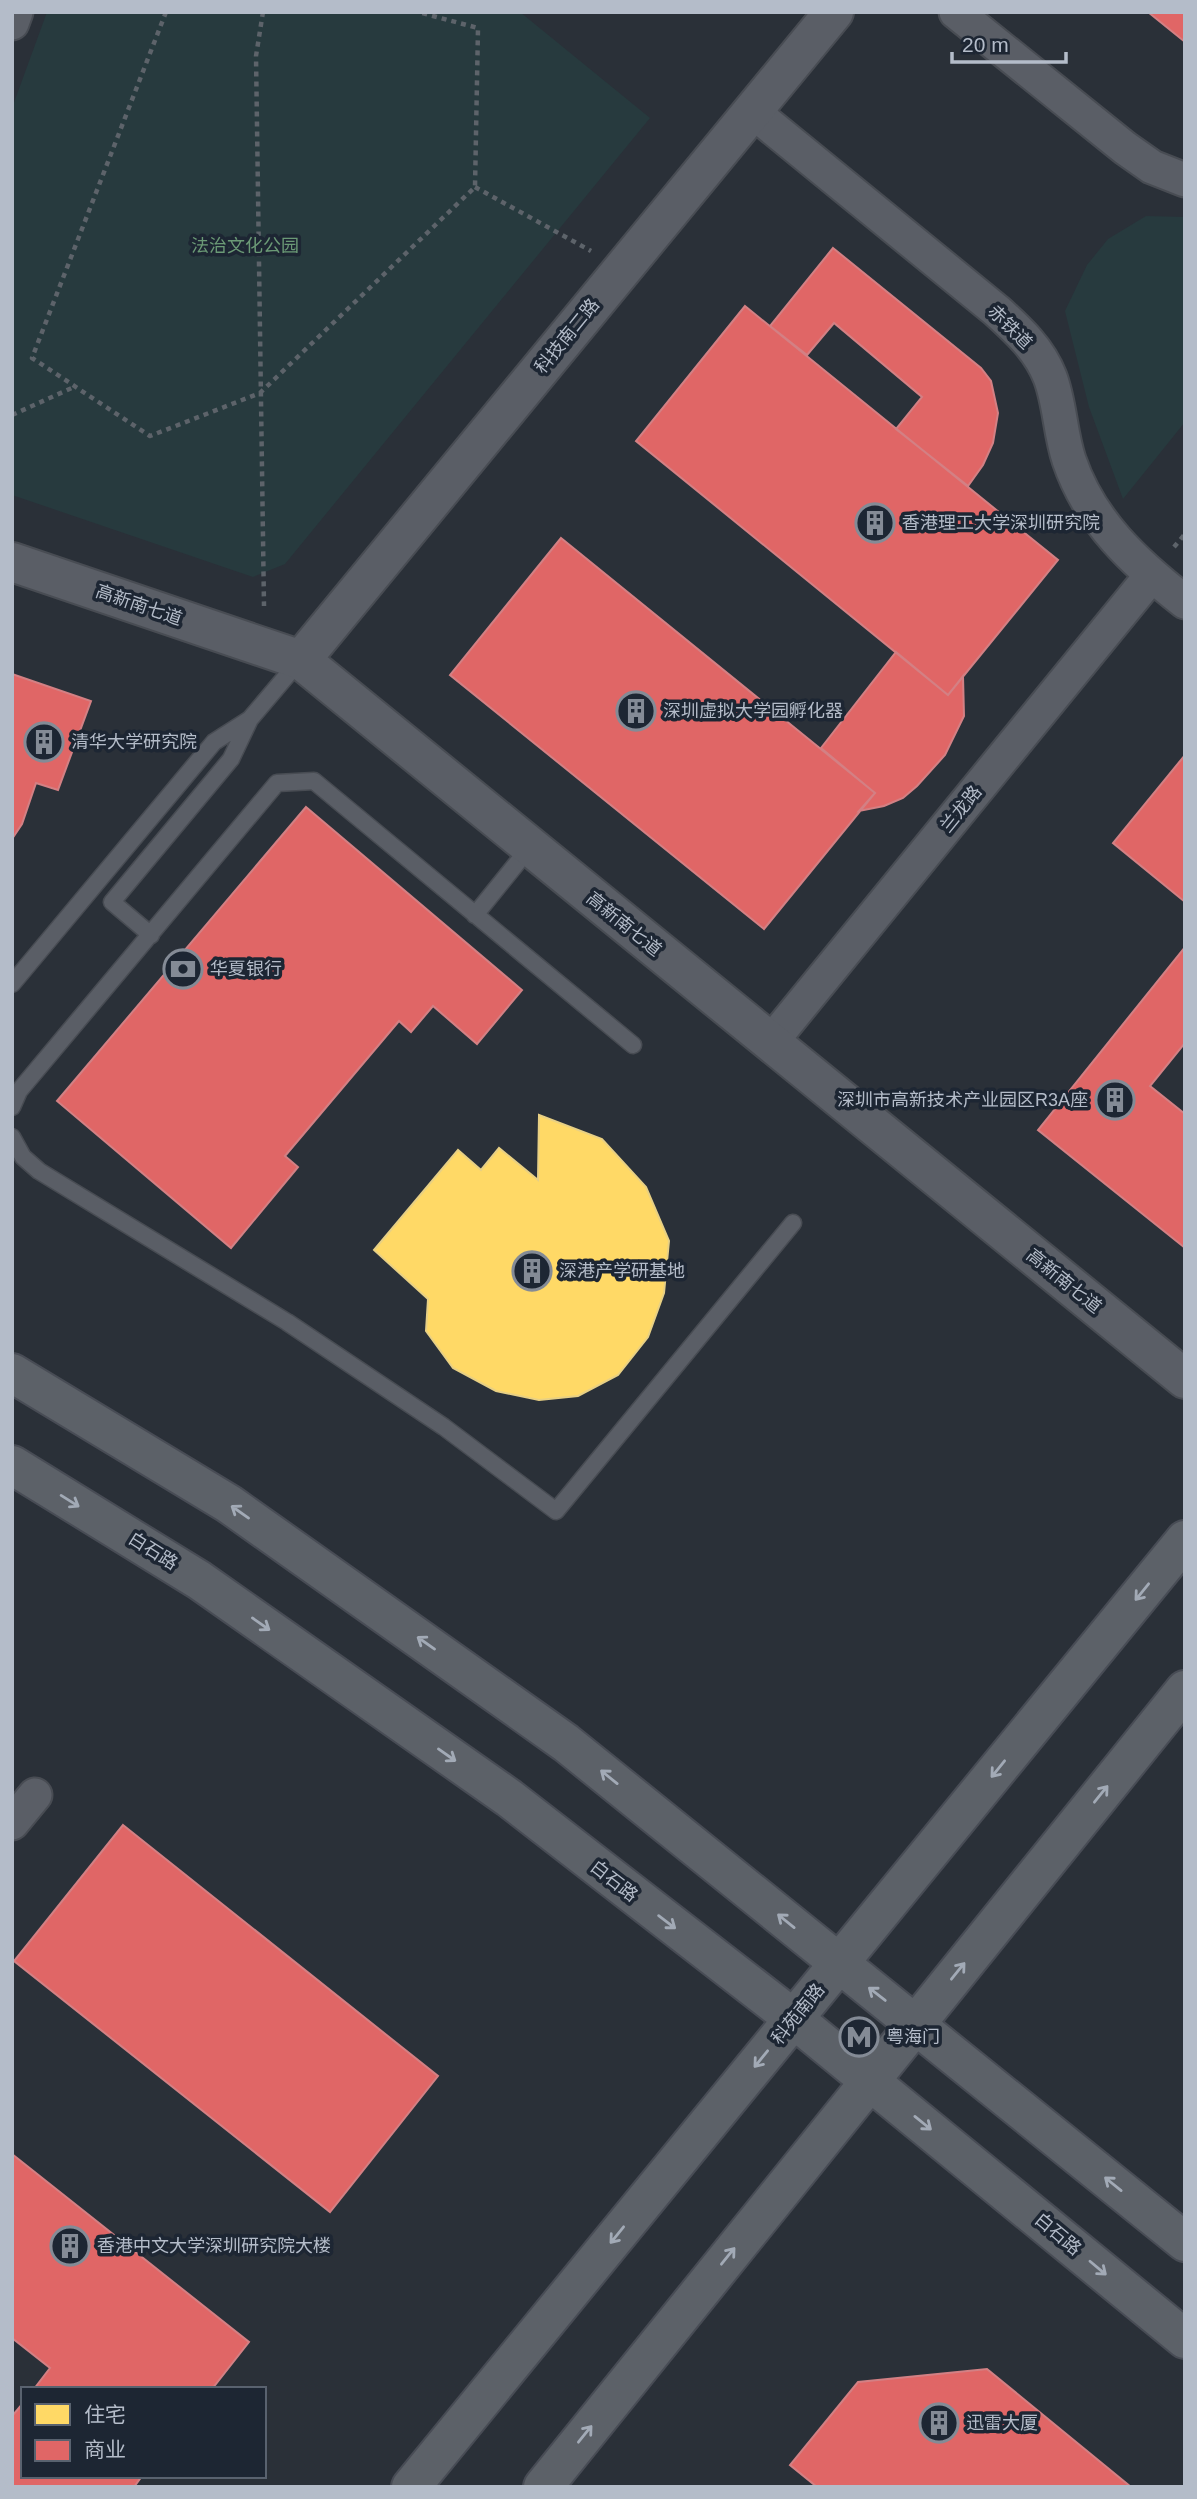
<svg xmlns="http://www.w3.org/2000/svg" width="1197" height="2499" font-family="Arial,'Noto Sans SC',sans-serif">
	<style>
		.green { fill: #273a3e }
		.homes { fill: #ffd966; stroke: #e8d084; stroke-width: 2 }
		.shops { fill: #e06666; stroke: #d38084; stroke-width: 2 }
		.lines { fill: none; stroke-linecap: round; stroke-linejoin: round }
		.service-casing { stroke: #484c53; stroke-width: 19 }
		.minor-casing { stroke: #484c53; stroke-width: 37 }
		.tertiary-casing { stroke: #484c53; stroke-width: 42 }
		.primary-casing { stroke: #484c55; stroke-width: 42 }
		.path { stroke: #5d636a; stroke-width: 4.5; stroke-dasharray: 5 5; stroke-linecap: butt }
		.service { stroke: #5a5e66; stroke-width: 16 }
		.minor { stroke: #5a5e66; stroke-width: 33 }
		.tertiary { stroke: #5a5e66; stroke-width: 38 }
		.primary { stroke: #5c6168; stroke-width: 38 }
		.oneway { stroke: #a2aab6 }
		.labels { text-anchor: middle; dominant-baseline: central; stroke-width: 7; stroke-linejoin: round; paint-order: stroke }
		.park-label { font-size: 18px; fill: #6b9a76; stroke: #1d2633 }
		.street-label { font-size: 18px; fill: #b4bcc9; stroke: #1d2633 }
		.poi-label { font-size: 18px; fill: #b4bcc9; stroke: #1d2633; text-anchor: start }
	</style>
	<rect width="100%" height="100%" fill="#2a3038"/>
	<path class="green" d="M47,12H520L650,118L285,564L253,577L12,495V108Z
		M1146,216L1185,217V422L1123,499L1089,407L1065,311L1087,265L1108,239Z"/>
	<path class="homes" d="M539,1115L602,1139L646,1187L669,1241L664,1293L648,1337L618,1375L578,1396L539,1400L496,1391L453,1368L426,1331L428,1299L374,1250L458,1150L481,1170L499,1148L538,1180Z"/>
	<path class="shops" d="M1148,12H1185V42Z
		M833,248L981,368L991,381L998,413L993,443L983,465L968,486L896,429L922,397L834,323L807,355L770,326Z
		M745,306L1058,560L948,695L636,441Z
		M561,538L875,793L764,929L450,675Z
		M896,652L948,695L963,676L964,716L945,755L917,786L903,798L884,806L859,811L875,793L821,748Z
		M12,674L91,701L58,790L36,783L22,824L12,839Z
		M1185,755V902L1113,843Z
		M306,807L522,990L477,1044L433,1006L411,1032L399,1021L285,1156L298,1167L231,1248L57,1101Z
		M1185,947V1043L1150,1086L1185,1114V1248L1038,1130Z
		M123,1825L438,2076L330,2212L14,1961Z
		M12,2154L249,2342L212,2389H34L50,2368L12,2338Z
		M987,2369L1131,2487H817L790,2465L858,2382Z
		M23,2403V2476H142L134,2487H12V2416Z"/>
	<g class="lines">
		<g class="service-casing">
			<path id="service" d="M475,915L530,847
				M151,935L112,902L231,759L250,719
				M12,984L214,742L250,719L300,660
				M12,1107L19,1091L277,783L314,781L633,1045
				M12,1137L23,1157L39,1171L287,1322L444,1427L556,1511L793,1223"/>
		</g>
		<g class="minor-casing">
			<path id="minor" d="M956,12L1125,148L1152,167L1185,180
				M12,23L16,12
				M752,111L997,311C1018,330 1039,349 1050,377C1060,403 1060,433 1069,460C1090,522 1135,563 1185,602
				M771,1042L1151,576
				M12,1823L35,1795"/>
		</g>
		<g class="tertiary-casing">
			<path id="tertiary" d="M12,562L301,660L1185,1379
				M301,660L834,12"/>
		</g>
		<g class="primary-casing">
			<path id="primary" d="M12,1373L229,1504L566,1743L1185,2242
				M12,1465L199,1580L509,1798L794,2019L1185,2339
				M411,2487L1185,1540
				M543,2487L1185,1690"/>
		</g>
		<path class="path" d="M166,12L32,358L150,436L260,393L475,187L478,28L418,12
			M263,12L256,56L264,606
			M475,187L591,251
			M12,415L74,387
			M1174,547L1185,534"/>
		<use href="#service" class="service"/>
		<use href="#minor" class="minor"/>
		<use href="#tertiary" class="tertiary"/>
		<use href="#primary" class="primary"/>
	</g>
	<defs><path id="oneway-shaft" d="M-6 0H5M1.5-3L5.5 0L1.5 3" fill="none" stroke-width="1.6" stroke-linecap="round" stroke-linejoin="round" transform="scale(1.75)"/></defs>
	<g class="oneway">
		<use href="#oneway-shaft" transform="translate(70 1501) rotate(32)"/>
		<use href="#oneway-shaft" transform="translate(240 1512) rotate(-145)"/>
		<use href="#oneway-shaft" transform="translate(1142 1592) rotate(129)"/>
		<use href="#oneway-shaft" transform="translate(261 1624) rotate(35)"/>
		<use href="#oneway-shaft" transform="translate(426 1643) rotate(-145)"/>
		<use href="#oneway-shaft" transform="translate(447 1755) rotate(35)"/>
		<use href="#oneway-shaft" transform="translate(998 1769) rotate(129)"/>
		<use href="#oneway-shaft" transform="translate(609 1777) rotate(-141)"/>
		<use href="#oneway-shaft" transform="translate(1101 1794) rotate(-51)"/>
		<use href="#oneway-shaft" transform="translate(786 1921) rotate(-141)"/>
		<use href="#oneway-shaft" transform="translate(667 1922) rotate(37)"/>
		<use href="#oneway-shaft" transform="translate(958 1971) rotate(-51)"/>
		<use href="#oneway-shaft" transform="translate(877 1994) rotate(-142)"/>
		<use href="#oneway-shaft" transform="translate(761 2059) rotate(129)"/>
		<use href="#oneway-shaft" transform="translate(923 2123) rotate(39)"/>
		<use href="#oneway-shaft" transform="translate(1113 2184) rotate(-141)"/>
		<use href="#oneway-shaft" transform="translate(617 2235) rotate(129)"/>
		<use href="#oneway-shaft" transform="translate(728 2256) rotate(-51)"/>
		<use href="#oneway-shaft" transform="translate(1098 2268) rotate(40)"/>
		<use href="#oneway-shaft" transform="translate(585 2434) rotate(-51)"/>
	</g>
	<defs>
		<g id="building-ring" transform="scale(2.0125)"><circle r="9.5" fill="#1d2633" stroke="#848b96" stroke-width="1.5"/><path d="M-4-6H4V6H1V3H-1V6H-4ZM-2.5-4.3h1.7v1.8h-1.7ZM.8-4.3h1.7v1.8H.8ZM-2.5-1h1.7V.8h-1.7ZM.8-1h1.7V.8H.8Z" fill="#848b96"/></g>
		<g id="bank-ring" transform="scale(2.0125)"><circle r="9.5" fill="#1d2633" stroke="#848b96" stroke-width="1.5"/><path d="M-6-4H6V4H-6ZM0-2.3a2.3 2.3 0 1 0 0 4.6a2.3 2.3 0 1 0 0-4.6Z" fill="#848b96"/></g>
		<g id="metro-ring" transform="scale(2.0125)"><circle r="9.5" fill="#1d2633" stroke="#848b96" stroke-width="1.5"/><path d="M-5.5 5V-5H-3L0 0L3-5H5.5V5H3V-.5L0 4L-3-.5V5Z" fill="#848b96"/></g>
	</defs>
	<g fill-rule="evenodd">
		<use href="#building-ring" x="875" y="523"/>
		<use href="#building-ring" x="636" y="711"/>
		<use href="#building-ring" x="44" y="742"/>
		<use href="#bank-ring" x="183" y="969"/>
		<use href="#building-ring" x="1115" y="1100"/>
		<use href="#building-ring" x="532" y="1271"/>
		<use href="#metro-ring" x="859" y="2037"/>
		<use href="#building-ring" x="70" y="2246"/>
		<use href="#building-ring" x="939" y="2423"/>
	</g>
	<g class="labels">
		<g class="park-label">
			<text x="245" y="246">法治文化公园</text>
		</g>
		<g class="street-label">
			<text transform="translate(1010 327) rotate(45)">赤铁道</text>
			<text transform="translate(567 336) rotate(-51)">科技南二路</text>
			<text transform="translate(139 605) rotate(19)">高新南七道</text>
			<text transform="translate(961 809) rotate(-51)">兰龙路</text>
			<text transform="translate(624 924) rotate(39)">高新南七道</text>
			<text transform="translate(1064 1281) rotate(39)">高新南七道</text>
			<text transform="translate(153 1551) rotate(32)">白石路</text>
			<text transform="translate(614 1881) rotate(38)">白石路</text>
			<text transform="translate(798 2014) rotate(-51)">科苑南路</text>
			<text transform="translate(1058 2234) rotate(40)">白石路</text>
		</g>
		<g class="poi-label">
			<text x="902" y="523">香港理工大学深圳研究院</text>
			<text x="663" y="711">深圳虚拟大学园孵化器</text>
			<text x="71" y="742">清华大学研究院</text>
			<text x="210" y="969">华夏银行</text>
			<text x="1088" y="1100" text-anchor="end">深圳市高新技术产业园区R3A座</text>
			<text x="559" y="1271">深港产学研基地</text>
			<text x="886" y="2037">粤海门</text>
			<text x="97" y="2246">香港中文大学深圳研究院大楼</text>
			<text x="966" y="2423">迅雷大厦</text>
		</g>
	</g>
	<rect width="1197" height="2499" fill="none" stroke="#b4bcc9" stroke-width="28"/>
	<rect x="21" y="2387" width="245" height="91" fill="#1d2633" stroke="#59626f" stroke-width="2"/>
	<rect x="35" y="2404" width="35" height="21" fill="#ffd966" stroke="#59626f" stroke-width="2"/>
	<text x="84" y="2422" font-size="21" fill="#b4bcc9">住宅</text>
	<rect x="35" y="2440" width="35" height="21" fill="#e06666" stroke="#59626f" stroke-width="2"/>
	<text x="84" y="2457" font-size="21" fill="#b4bcc9">商业</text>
	<path d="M952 52v10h114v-10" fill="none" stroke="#b4bcc9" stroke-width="3.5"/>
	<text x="962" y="52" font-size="21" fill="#b4bcc9" stroke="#1d2633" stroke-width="5" paint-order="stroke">20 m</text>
</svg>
